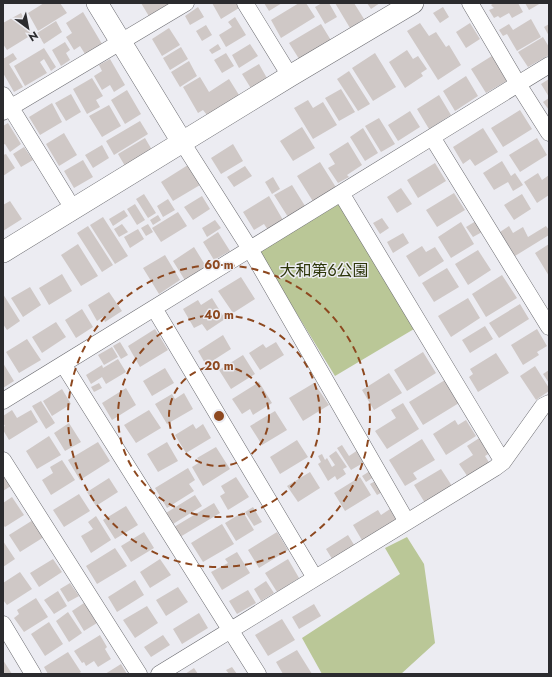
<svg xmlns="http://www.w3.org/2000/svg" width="552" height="677" font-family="Jost,'Noto Sans JP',sans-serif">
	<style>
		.green { fill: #bac797 }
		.building { fill: #cfc8c6 }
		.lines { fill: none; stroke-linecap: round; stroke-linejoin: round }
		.minor-casing { stroke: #6c6c71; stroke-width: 17 }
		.tertiary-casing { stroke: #6c6c71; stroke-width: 22 }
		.minor { stroke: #fff; stroke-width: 16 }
		.tertiary { stroke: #fff; stroke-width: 21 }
		.ring { fill: none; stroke: #8d481f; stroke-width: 2; stroke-dasharray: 7 5 }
		.labels { text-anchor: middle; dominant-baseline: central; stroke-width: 3; stroke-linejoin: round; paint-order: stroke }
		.park-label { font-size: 16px; fill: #2d360a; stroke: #ececf2 }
		.centre { fill: #8d481f; stroke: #ececf2; stroke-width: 2 }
		.ring-label { font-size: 12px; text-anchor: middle; font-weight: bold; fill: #8d481f; stroke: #ececf2; stroke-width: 3; stroke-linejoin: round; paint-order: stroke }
	</style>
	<rect width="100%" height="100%" fill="#ececf2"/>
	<path class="green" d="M339,204L414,329L335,376L259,252Z
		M407,537L424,564L435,643L401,674H322L302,638L400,574L385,548Z"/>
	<path class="building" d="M44,3H60L67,13L38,31L28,13Z
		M141,3H175L150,18Z
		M212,3H236L239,8L221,19Z
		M264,3H282L269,11Z
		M299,3H306L315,17L281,38L271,20Z
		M322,3H329L337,17L325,24L315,7Z
		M335,3H354L364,19L350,28Z
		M367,3H380L371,9Z
		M494,3H518L523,12L512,18L509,13L500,18L498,16L494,18L489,10L494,8L491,5Z
		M525,3H541L529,10Z
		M198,7L204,17L190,25L185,16Z
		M443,7L449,17L440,23L433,13Z
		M83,12L102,44L85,54L80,46L74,50L66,37L72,33L66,23Z
		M21,13L33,34L7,50L3,44V23Z
		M235,17L246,35L226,47L219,35L232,27L228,22Z
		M531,19L541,37L517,51L507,34L503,36L499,30L509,24L513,30Z
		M56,21L62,32L44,44L37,33Z
		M420,23L429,36L436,32L446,47L449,45L461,65L438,80L407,31Z
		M470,23L480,39L466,48L456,32Z
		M321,24L332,42L301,62L289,43Z
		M549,24V36L544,27Z
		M206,25L212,35L202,41L196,31Z
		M169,28L180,45L162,56L152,39Z
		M543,37L549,47V55L528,67L518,52Z
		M65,42L70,50L66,53L70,60L61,66L52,50Z
		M218,44L221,49L212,54L209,50Z
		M250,44L258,56L239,68L232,55Z
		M181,47L188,59L170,70L163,58Z
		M44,48L56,67L51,71L44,59L40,62L47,73L25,86L14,66Z
		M407,50L413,59L418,56L427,69L421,73L423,76L405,88L389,62Z
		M13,53L17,59L9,64L23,87L14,92L3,73V59Z
		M226,53L234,66L222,73L214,60Z
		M375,53L396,87L373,101L352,68Z
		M495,54L510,79L486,93L471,69Z
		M110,59L125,85L114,92L110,85L102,90L94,76L102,71L99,65Z
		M189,61L197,76L180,87L171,72Z
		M259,64L268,80L252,90L242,74Z
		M349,71L370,104L358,111L337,79Z
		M466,76L478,96L455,111L443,91Z
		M200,77L209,92L229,79L239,95L207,115L203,110L198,113L183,87Z
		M92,78L103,96L96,100L100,107L87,114L73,89Z
		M549,79V97L541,84Z
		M341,89L355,112L339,121L325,98Z
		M127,90L141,114L125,124L111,100Z
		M71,94L81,112L66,121L55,103Z
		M439,95L451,115L429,129L417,109Z
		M549,98V110L543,102Z
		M308,100L313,108L323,102L337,125L313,139L294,108Z
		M52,103L62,122L40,135L29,117Z
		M109,105L121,126L102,137L89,116Z
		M520,110L532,129L503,147L491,128Z
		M410,111L420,127L398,141L388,125Z
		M379,118L395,144L381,152L365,126Z
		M140,121L148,134L114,155L106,141Z
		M8,123L21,144L10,152L5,144L3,145V126Z
		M302,127L315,148L293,161L280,141Z
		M363,128L378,153L365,161L350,137Z
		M483,128L498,152L475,166L470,159L463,164L453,147Z
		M64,133L77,155L59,166L46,144Z
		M145,138L152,150L125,166L118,154Z
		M537,138L547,155L520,172L509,155Z
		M348,142L362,165L347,175L349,177L338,183L328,168L335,164L329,154Z
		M233,144L243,161L221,174L211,158Z
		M102,145L109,158L93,168L85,155Z
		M24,147L33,160L21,167L13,154Z
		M6,154L15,168L3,176V155Z
		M83,160L93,177L74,188L64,171Z
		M502,161L511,176L515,173L523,185L513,191L508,182L494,190L483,173Z
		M320,162L337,189L314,203L297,176Z
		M435,163L446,181L418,198L407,180Z
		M188,165L200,185L173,201L161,182Z
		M245,166L252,176L234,187L227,177Z
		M538,173L542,180L549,175V195L537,203L524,182Z
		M273,177L280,189L272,194L265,182Z
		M292,185L305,206L288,217L274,195Z
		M401,188L412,204L397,213L387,197Z
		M454,193L465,210L437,227L426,210Z
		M144,194L156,213L148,218L136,199Z
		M522,194L531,209L514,220L504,205Z
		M202,196L210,209L193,220L184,207Z
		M269,196L283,220L268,230L264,224L254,230L243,212Z
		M168,199L175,210L163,217L157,206Z
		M10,201L22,219L3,231V205Z
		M135,204L145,220L137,225L127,209Z
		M124,210L128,216L113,226L109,219Z
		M178,212L187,226L161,242L152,228Z
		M158,215L161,220L153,225L150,220Z
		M103,217L128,256L115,264L90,225Z
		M382,218L389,228L380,234L373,223Z
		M215,220L221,228L207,237L202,228Z
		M476,221L482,232L473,237L466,227Z
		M461,222L474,244L451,258L438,237Z
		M122,224L128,232L119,237L114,229Z
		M148,224L153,232L146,236L141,228Z
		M88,226L113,265L102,272L77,233Z
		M509,226L513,233L523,227L528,237L546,226L549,230V235L515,256L500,232Z
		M138,229L144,239L130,248L124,237Z
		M218,232L230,251L214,260L203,242Z
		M403,233L409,243L393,253L387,242Z
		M78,244L98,276L81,286L61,255Z
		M549,244V276L535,253Z
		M422,246L426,252L435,247L444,261L419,277L406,256Z
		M194,247L207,268L186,282L173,261Z
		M478,250L491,270L468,285L455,264Z
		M165,255L180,280L159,294L143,268Z
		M447,268L459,287L434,302L422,283Z
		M62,274L72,291L49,305L39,288Z
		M502,275L517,298L486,317L472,294Z
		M241,277L255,299L233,313L218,291Z
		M30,287L41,305L23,317L11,298Z
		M109,292L122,311L105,322L103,317L97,321L88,305Z
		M3,294L20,321L7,330L3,324Z
		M212,298L225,319L207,331L202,324L194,328L183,309L198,300L201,305Z
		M468,298L480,318L451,337L438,316Z
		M520,304L529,319L499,338L489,323Z
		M82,309L93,327L76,338L65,320Z
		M56,322L66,337L42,353L32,337Z
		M485,326L493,339L470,353L462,340Z
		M155,329L168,350L140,367L128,346Z
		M537,329L547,346L537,352L539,355L523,365L511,345Z
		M223,335L231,349L206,365L198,351Z
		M27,339L41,360L19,373L6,352Z
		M120,342L128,355L121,359L113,346Z
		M276,342L284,355L260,370L249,353L263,344L266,348Z
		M112,347L118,357L104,365L98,355Z
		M423,352L436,373L407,391L394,370Z
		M496,353L509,373L478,392L469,377L473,374L470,369Z
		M243,355L255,374L231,389L219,370Z
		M118,359L126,372L106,384L102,377L91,384L86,375L102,365L103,368Z
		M3,363L14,381L3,388Z
		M535,366L549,388V391L536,400L520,376Z
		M165,368L174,383L152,396L143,381Z
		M549,370V383L543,374Z
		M389,373L402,393L374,410L362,390Z
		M445,380L459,403L423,425L409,402Z
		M259,382L272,403L253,415L250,409L242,414L232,399Z
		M99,383L102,388L94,392L91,387Z
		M314,383L329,405L303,421L289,398Z
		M126,388L136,405L112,420L102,403Z
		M62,389L71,404L52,416L43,401Z
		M184,393L193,409L167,424L155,404L172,394L175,399Z
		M41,401L55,423L46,429L32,406Z
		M403,403L419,429L387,449L375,431L396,418L391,410Z
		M12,410L17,418L31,410L38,422L9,440L3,430V427L5,426L3,423V416Z
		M149,410L161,428L136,443L124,425Z
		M275,411L287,430L262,445L250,426Z
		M455,420L458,425L466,420L476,436L446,455L433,434Z
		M69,423L81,442L65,451L54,433Z
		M193,424L196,429L203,424L211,438L186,453L175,435Z
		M484,435L493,451L485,456L492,467L470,480L459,464L473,455L467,446Z
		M49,436L61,455L37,469L26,451Z
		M422,439L435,460L413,473L417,479L405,486L389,460Z
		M297,440L308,457L280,474L270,457Z
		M98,442L110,461L80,480L68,460Z
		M167,442L178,461L158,472L147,454Z
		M342,445L349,456L361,448L368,460L351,470L337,448Z
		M216,447L230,469L203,486L192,467L200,462L197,458Z
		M336,451L347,467L343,469L346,474L337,480L335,476L328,481L318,464L321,462L318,456L322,454L325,460L327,458L332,467L335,465L329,456Z
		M62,460L75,480L51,495L42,480L53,473L50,467Z
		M3,467L14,484L3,491Z
		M188,468L195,480L189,484L194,491L167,508L155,488Z
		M373,469L377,475L366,482L362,476Z
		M441,469L452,486L425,503L414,485Z
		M310,472L320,488L298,502L287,486Z
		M236,477L249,497L228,510L220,496L225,493L221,486Z
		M360,477L371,495L345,511L334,493Z
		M109,478L118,492L96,506L87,492Z
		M379,479L386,490L377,495L370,484Z
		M79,494L90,511L64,527L53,510Z
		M195,495L202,506L173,524L166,513Z
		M12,497L24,515L5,527L3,525V503Z
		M214,503L220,513L180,537L174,527Z
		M126,506L138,525L115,539L103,520Z
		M253,507L262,522L254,526L245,512Z
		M393,507L400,519L363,542L353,525L378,510L381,515Z
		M243,512L254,530L236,541L225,523Z
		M96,516L111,540L91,553L81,536L93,529L88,522Z
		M33,520L44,537L20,552L9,535Z
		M222,524L234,544L203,562L191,543Z
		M144,532L154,548L131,562L121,546Z
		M277,532L288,550L259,568L248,550Z
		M348,535L356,548L334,562L326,549Z
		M3,541L15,559L3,567Z
		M115,548L127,566L97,584L86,566Z
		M237,552L250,573L222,590L211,572L228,563L225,559Z
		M53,559L62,572L39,587L30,573Z
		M160,559L171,575L150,588L140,572Z
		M288,559L299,578L277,592L265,573Z
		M20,572L32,589L7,605L3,600V583Z
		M135,580L144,595L117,612L108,597Z
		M266,581L274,593L261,601L254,589Z
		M70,583L79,596L68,602L60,589Z
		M178,587L188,602L166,616L156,600Z
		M248,590L256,603L237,614L229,601Z
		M58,591L67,606L54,614L44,600Z
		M36,598L48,617L24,632L14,618L19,614L17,610Z
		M84,603L97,623L84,631L72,611Z
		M314,604L321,616L299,629L292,617Z
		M147,606L158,623L135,638L123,620Z
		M68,612L82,633L69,642L56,621Z
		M199,613L208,628L182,644L173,629Z
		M282,619L295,640L268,656L255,635Z
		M49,622L63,644L45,656L31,634Z
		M100,635L107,647L105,649L111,659L98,667L94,661L86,666L84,662L82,663L74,651Z
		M163,635L170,645L151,657L144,647Z
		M297,650L312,674H283L276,662Z
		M68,652L81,672L78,674H48L44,667Z
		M3,660L12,674H3Z
		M121,664L127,674H105Z
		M232,667L237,674H229L226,670Z
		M194,668L198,674H185Z"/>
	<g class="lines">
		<g class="minor-casing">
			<path id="minor" d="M245,3L290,76
				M470,3L518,84L549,133
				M3,95L67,199L74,209
				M3,112L186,3
				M432,137L549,327
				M182,142L250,249L407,522
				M341,193L503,462
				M154,308L315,578
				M63,364L258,674
				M3,401L549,65
				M3,460L139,674
				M3,624L33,674
				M159,674L495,468L503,462L543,406L549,403"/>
		</g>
		<g class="tertiary-casing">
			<path id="tertiary" d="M97,3L182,142
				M3,252L290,76L413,3"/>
		</g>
		<use href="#minor" class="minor"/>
		<use href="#tertiary" class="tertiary"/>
	</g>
	<g class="ring">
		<circle cx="219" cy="416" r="50"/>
		<circle cx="219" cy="416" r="101"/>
		<circle cx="219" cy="416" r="151"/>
	</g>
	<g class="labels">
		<g class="park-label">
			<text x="324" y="270">大和第6公園</text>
		</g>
	</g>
	<circle cx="219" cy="416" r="6" class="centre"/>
	<g class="ring-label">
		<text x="219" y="269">60 m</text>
		<text x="219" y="319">40 m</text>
		<text x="219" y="370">20 m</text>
	</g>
	<rect width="552" height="677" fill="none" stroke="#2b2b2e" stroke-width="8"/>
	<g transform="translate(28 28) rotate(148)" stroke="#ececf2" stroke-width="3" paint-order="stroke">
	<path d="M0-3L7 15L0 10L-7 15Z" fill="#2b2b2e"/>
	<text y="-6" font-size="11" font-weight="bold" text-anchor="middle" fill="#2b2b2e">N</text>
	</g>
</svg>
